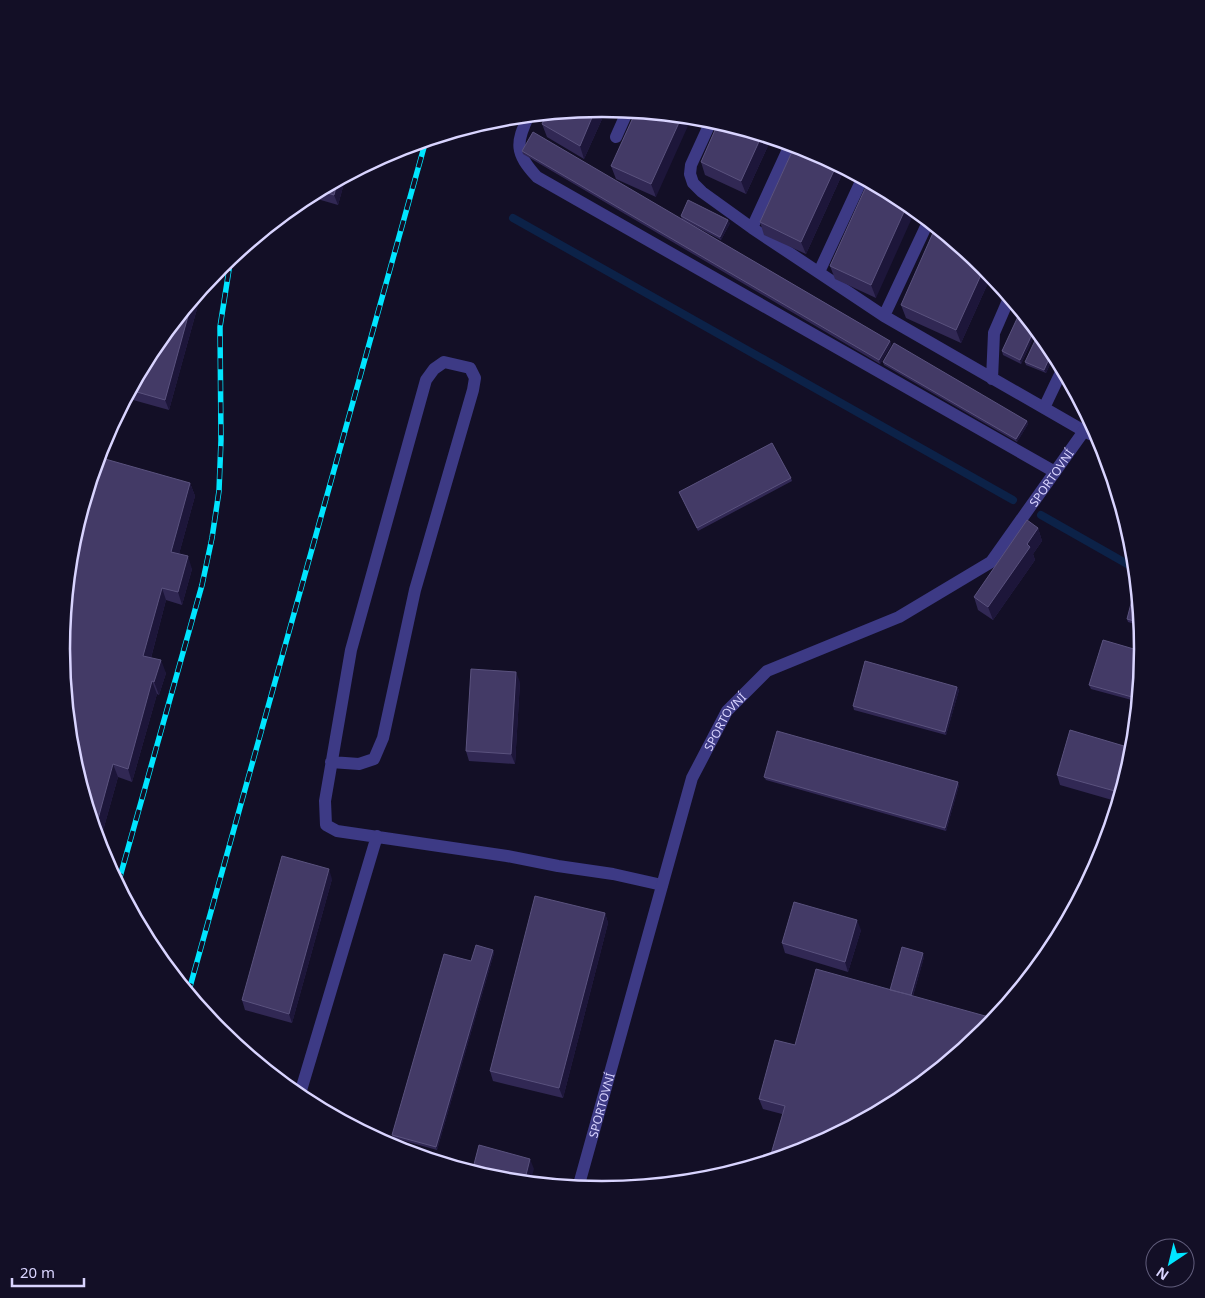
<svg xmlns="http://www.w3.org/2000/svg" width="1205" height="1298" font-family="'Noto Sans',sans-serif">
	<style>
		.lines { fill: none; stroke-linecap: round; stroke-linejoin: round }
		.stream { stroke: #0c2248; stroke-width: 8 }
		.lane { stroke: #3d3a85; stroke-width: 12 }
		.street { stroke: #3d3a85; stroke-width: 12 }
		.rail-casing { stroke: #00e5ff; stroke-width: 5.5 }
		.rail { stroke: #130f26; stroke-width: 4; stroke-dasharray: 11; stroke-linecap: butt }
		.wall { fill: #312854 }
		.shaded-wall { fill: #1d163a }
		.building { fill: #433a66; stroke: #5a527e }
		.labels { text-anchor: middle; dominant-baseline: central; stroke-width: 4; stroke-linejoin: round; paint-order: stroke }
		.street-label { font-size: 12px; fill: #d9d4ff; stroke: #130f26 }
		.rim { fill: none; stroke: #d9d4ff; stroke-width: 2.5 }
	</style>
	<rect width="100%" height="100%" fill="#130f26"/>
	<g class="lines">
		<path class="stream" d="M513,218L1013,500
			M1041,515L1136,569"/>
		<path class="lane" d="M529,115C515,144 515,153 537,177L1055,472
			M712,119L691,165L690,174L693,183L702,192L752,228L884,316L1084,431
			M616,137L628,110
			M752,228L791,143
			M819,272L863,177
			M884,316L929,220
			M992,379L994,333L1010,296
			M1044,408L1063,368
			M331,762L359,764L374,759L383,738L415,590L473,390L475,378L470,368L444,362L434,369L426,380L351,650L325,801L326,825L337,831L507,856L558,866L613,874L662,885
			M299,1097L377,836"/>
		<g class="street">
			<path d="M1084,431L1101,439"/>
			<path id="s1" d="M578,1188L692,778L727,711L767,671L899,617L991,562L1084,431L1091,419"/>
		</g>
		<g class="rail-casing">
			<path id="rail" d="M118,884L202,585L212,538L219,491L221,440L220,327L231,257
				M188,994L426,140"/>
		</g>
		<use href="#rail" class="rail"/>
	</g>
	<path class="wall" d="M603,108H607L584,159L547,137L542,124Z
		M636,111L656,197L616,179L611,166Z
		M719,121L772,137L746,194L705,175L701,162Z
		M810,149L845,168L806,254L764,235L760,222Z
		M522,151L682,219L681,216L730,223L721,240L685,221L890,341L891,345L880,364L523,154Z
		M346,176L338,205L307,196Z
		M869,180L876,298L835,279L830,266Z
		M985,266L992,274L961,343L906,318L901,305Z
		M203,287L169,410L126,398L153,348Z
		M1021,310L1037,330L1021,364L1003,355L1002,351Z
		M1053,349L1055,353L1046,373L1026,365L1025,362Z
		M883,362L1027,421L1028,424L1017,442L884,365Z
		M791,478L792,481L698,531L679,492Z
		M190,483L195,496L179,554L192,569L182,605L166,600L151,658L166,673L159,695L157,694L132,782L118,777L99,845L72,754Z
		M1038,528L1042,541L1033,554L1035,560L993,620L978,610L974,597Z
		M1138,593L1141,626L1128,622L1127,619Z
		M1144,652L1139,702L1091,689L1089,685Z
		M520,682L515,764L469,761L466,751Z
		M957,687L959,690L946,735L854,710L853,706Z
		M1133,755L1119,802L1060,785L1057,775Z
		M764,777L959,785L946,831L766,780Z
		M332,879L292,1023L245,1010L242,1000Z
		M605,913L608,923L563,1098L493,1081L490,1071Z
		M861,930L848,972L785,953L782,943Z
		M493,950L494,953L437,1150L394,1138L392,1135L471,961Z
		M924,957L913,996L782,1114L763,1109L759,1099L795,1045L890,990Z"/>
	<path class="shaded-wall" d="M596,108H607L584,159L580,146Z
		M682,116L692,117L656,197L651,184Z
		M762,135L772,137L746,194L741,181Z
		M837,164L845,168L806,254L801,242Z
		M346,176L338,205L334,195L338,179Z
		M908,203L916,209L876,298L871,285Z
		M728,220L730,223L721,240L720,237Z
		M985,266L992,274L961,343L956,330Z
		M203,287L169,410L165,400L193,298Z
		M1035,328L1037,330L1021,364L1020,360Z
		M890,341L891,345L880,364L879,360Z
		M1053,350L1055,353L1046,373L1044,370Z
		M1027,421L1028,424L1017,442L1016,439Z
		M190,483L195,496L176,565L171,552Z
		M1038,528L1042,541L1033,554L1035,560L993,620L988,607L1027,544Z
		M188,556L192,569L182,605L178,592Z
		M162,588L166,600L148,669L143,656Z
		M161,660L166,673L159,695L154,682Z
		M516,672L520,682L515,764L511,754Z
		M152,681L157,694L132,782L128,769Z
		M957,687L959,690L946,735L945,732Z
		M113,764L118,777L99,845L95,830Z
		M958,782L959,785L946,831L945,828Z
		M329,869L332,879L292,1023L289,1014Z
		M605,913L608,923L563,1098L559,1088Z
		M857,920L861,930L848,972L845,962Z
		M493,950L494,953L437,1150L436,1147Z
		M923,953L924,957L911,1002L910,998Z
		M530,1159L534,1169L530,1183H524Z"/>
	<path class="building" d="M596,108L580,146L542,124L547,113Z
		M636,111L682,116L651,184L611,166Z
		M719,121L762,135L741,181L701,162Z
		M533,132L890,341L879,360L522,151Z
		M795,145L810,149L837,164L801,242L760,222Z
		M338,179L334,195L318,190Z
		M869,180L903,199L908,203L871,285L830,266Z
		M688,200L728,220L720,237L681,216Z
		M936,226L985,266L956,330L901,305Z
		M193,298L165,400L130,390L153,348Z
		M1021,310L1035,328L1020,360L1002,351Z
		M1039,332L1053,350L1044,370L1025,362Z
		M894,343L1027,421L1016,439L883,362Z
		M772,443L791,478L697,528L679,492Z
		M98,457L190,483L171,552L188,556L178,592L162,588L143,656L161,660L154,682L152,681L128,769L113,764L95,830L72,754L61,649L72,543Z
		M1027,520L1038,528L1027,544L1030,547L988,607L974,597Z
		M1134,592L1138,593L1141,623L1127,619Z
		M1103,640L1144,652L1139,699L1089,685Z
		M865,661L957,687L945,732L853,706Z
		M471,669L516,672L511,754L466,751Z
		M1070,730L1134,749L1133,755L1122,793L1057,775Z
		M777,731L958,782L945,828L764,777Z
		M282,856L329,869L289,1014L242,1000Z
		M535,896L605,913L559,1088L490,1071Z
		M794,902L857,920L845,962L782,943Z
		M476,945L493,950L436,1147L392,1135L444,954L471,961Z
		M902,947L923,953L911,995L890,990Z
		M816,969L996,1019L985,1032L903,1099L809,1149L769,1161L785,1106L759,1099L775,1040L795,1045Z
		M479,1145L530,1159L524,1183L497,1180L472,1172Z"/>
	<g class="labels">
		<g class="street-label">
			<text stroke="none"><textPath href="#s1" startOffset="911">SPORTOVNÍ</textPath></text>
			<text stroke="none"><textPath href="#s1" startOffset="491">SPORTOVNÍ</textPath></text>
			<text stroke="none"><textPath href="#s1" startOffset="86">SPORTOVNÍ</textPath></text>
		</g>
	</g>
	<path d="M0 0H1205V1298H0ZM70 649a532 532 0 1 1 1064 0a532 532 0 1 1-1064 0Z" fill="#130f26" fill-rule="evenodd"/>
	<path class="rim" d="M70 649a532 532 0 1 1 1064 0a532 532 0 1 1-1064 0Z"/>
	<g transform="translate(1170 1263) rotate(215)"><circle r="24" fill="#130f26" stroke="#625e7d"/>
	<path d="M0-4L9 19L0 12L-9 19Z" fill="#00e5ff"/>
	<text y="-8" font-size="14" font-weight="bold" text-anchor="middle" fill="#d9d4ff">N</text>
	</g>
	<path d="M12 1278v8h72v-8" fill="none" stroke="#d9d4ff" stroke-width="2.5"/>
	<text x="20" y="1278" font-size="15" fill="#d9d4ff" stroke="#130f26" stroke-width="4" paint-order="stroke">20 m</text>
</svg>
